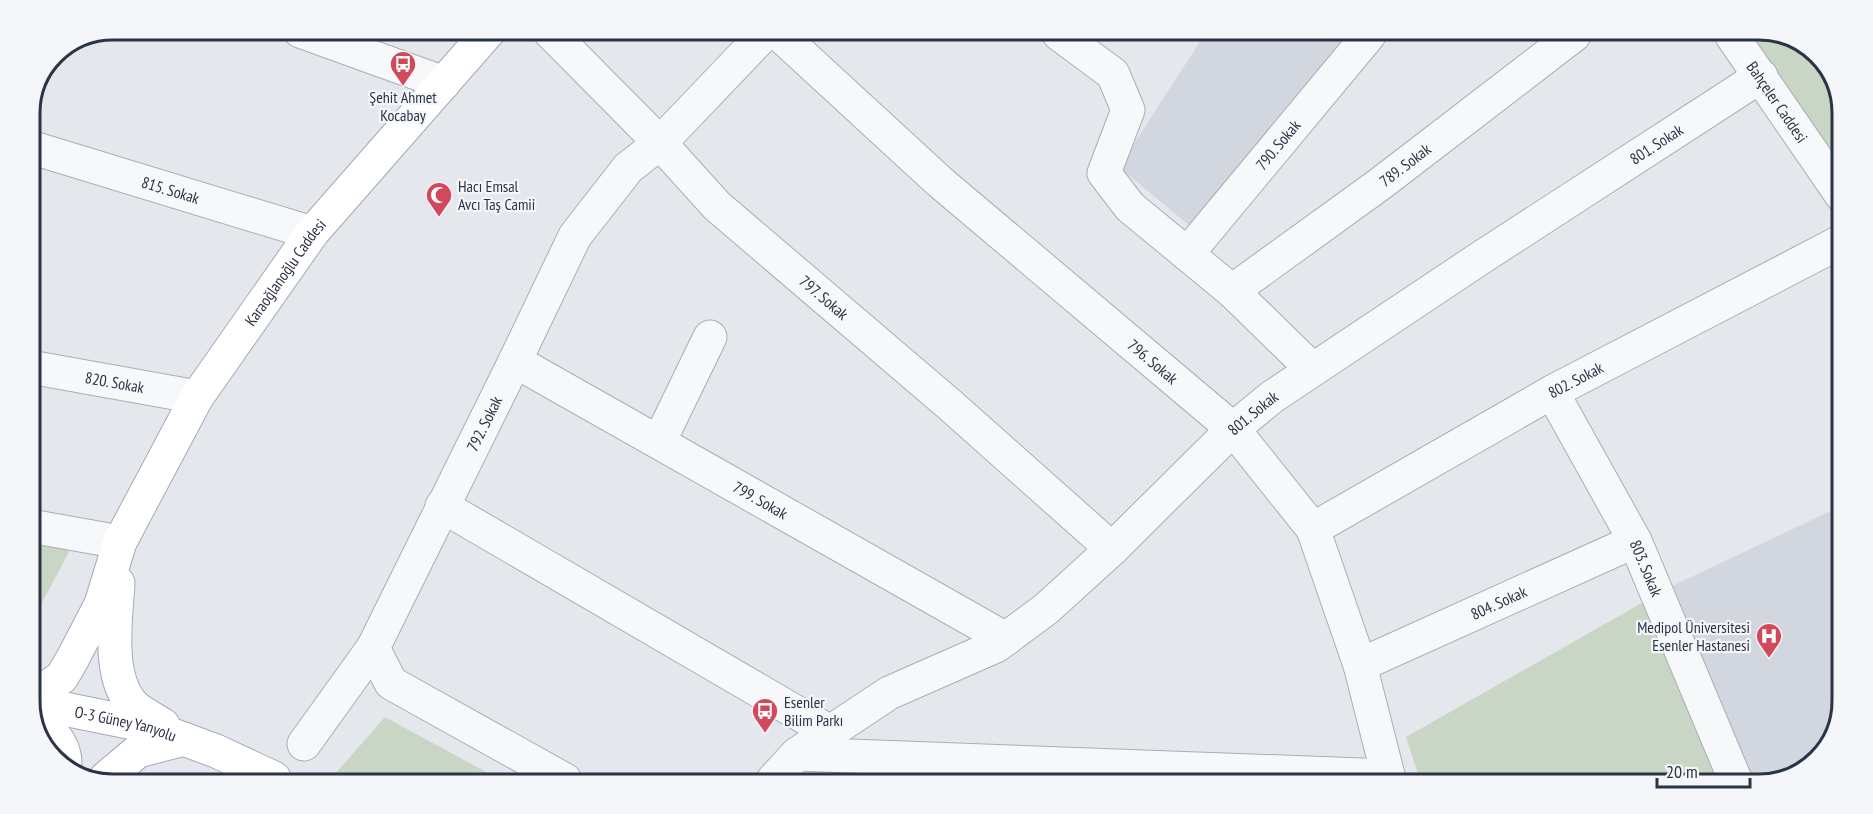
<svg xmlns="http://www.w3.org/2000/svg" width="1873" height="814" font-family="'PT Sans Narrow',sans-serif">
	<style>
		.built { fill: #d2d6de }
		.green { fill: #c9d6c5 }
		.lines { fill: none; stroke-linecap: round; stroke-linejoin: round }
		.minor-casing { stroke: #a9aeb7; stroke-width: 35 }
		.major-casing { stroke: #a3abb8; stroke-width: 35 }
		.minor { stroke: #f7f8fa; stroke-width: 33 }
		.major { stroke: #fff; stroke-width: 33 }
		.labels { text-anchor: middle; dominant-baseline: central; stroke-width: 4.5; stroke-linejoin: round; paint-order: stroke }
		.poi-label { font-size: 16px; fill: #2b3445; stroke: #f4f6f9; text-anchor: start }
		.street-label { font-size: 16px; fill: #2b3445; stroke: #f4f6f9 }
		.rim { fill: none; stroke: #2b3445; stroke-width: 3 }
	</style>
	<rect width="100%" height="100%" fill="#e4e7ec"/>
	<path class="built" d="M1205,34L1345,35L1196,231L1119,167Z
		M1839,507L1837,732L1806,770L1760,784H1753L1670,587Z"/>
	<path class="green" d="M1730,36H1791L1826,63L1843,108L1842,203Z
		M30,542L70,550L30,625Z
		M1670,587L1753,784L1421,783L1406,737Z
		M385,717L499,779H349L336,773Z"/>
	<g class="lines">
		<g class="minor-casing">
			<g id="minor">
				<path d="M300,31L444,83"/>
				<path id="s1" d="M550,32L660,143L717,206L949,404L1112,549"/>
				<path id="s2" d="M777,32L940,182L1233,429L1313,529L1360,665L1390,783"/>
				<path d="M1059,34L1113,74L1128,110L1104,173L1130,207L1232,291L1312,369"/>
				<path id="s3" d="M1732,36L1842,196"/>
				<path id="s4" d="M30,147L312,233"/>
				<path id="s5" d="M1187,254L1369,35"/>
				<path id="s6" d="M1232,291L1380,184L1574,35"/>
				<path id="s7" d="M515,361L1006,639"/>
				<path id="s8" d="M30,367L197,397"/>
				<path id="s9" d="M1552,392L1635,541L1737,784"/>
				<path d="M659,442L710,337"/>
				<path d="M442,506L830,732"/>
				<path d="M30,526L120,542"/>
				<path id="s10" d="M1313,529L1552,392L1842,241"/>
				<path id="s11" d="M1360,665L1635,541"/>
				<path d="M304,744L373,648"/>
				<path d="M797,754L1388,776"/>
				<path id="s12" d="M565,780L391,683L373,648L515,361L575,236L628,168L660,143L766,32"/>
				<path id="s13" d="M773,780L797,754L889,693L996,646L1046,609L1112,549L1233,429L1272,397L1482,257L1761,76"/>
			</g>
		</g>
		<g class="major-casing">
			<g id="major">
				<path d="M118,583C116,618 106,680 135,707C143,714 154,719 163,725"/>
				<path id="s14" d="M30,700L62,677L73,658L101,604L120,542L197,397L312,233L489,31"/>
				<path id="s15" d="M30,702L148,726L216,751L274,778"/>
				<path d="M30,706C42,725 66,739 65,765"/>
				<path d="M106,778L138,751L184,739"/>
			</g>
		</g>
		<use href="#minor" class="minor"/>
		<use href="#major" class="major"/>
	</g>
	<defs>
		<g id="bus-pin" transform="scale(1.35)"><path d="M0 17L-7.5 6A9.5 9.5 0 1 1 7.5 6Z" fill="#d1495b" stroke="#f4f6f9"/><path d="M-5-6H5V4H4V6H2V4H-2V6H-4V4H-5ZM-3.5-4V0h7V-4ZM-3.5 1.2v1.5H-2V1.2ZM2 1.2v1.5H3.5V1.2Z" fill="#fff"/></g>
		<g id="mosque-pin" transform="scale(1.35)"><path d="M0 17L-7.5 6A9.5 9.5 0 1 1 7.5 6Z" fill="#d1495b" stroke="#f4f6f9"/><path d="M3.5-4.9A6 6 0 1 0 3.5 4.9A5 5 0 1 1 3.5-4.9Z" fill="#fff"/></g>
		<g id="hospital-pin" transform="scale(1.35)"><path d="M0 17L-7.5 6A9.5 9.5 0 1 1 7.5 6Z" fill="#d1495b" stroke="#f4f6f9"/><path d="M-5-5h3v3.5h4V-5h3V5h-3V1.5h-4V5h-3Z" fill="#fff"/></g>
	</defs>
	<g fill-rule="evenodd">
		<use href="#bus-pin" x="403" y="64"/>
		<use href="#mosque-pin" x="439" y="195"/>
		<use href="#hospital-pin" x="1769" y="636"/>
		<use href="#bus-pin" x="765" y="711"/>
	</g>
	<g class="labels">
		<g class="poi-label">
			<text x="403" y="97" text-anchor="middle">Şehit Ahmet<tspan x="403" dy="18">Kocabay</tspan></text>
			<text x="458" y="186">Hacı Emsal<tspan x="458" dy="18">Avcı Taş Camii</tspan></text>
			<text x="1750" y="627" text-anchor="end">Medipol Üniversitesi<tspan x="1750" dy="18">Esenler Hastanesi</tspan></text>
			<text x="784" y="702">Esenler<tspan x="784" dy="18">Bilim Parkı</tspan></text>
		</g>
		<g class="street-label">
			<text stroke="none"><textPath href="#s3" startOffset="80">Bahçeler Caddesi</textPath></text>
			<text stroke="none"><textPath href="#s13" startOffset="1095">801. Sokak</textPath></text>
			<text stroke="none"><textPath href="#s5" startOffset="142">790. Sokak</textPath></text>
			<text stroke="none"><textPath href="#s6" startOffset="214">789. Sokak</textPath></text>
			<text stroke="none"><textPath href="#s4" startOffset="147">815. Sokak</textPath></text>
			<text stroke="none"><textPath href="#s14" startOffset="504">Karaoğlanoğlu Caddesi</textPath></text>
			<text stroke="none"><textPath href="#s1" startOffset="382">797. Sokak</textPath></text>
			<text stroke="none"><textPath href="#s2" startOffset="500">796. Sokak</textPath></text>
			<text stroke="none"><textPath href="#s10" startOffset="302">802. Sokak</textPath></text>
			<text stroke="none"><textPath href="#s8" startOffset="86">820. Sokak</textPath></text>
			<text stroke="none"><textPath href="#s13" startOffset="610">801. Sokak</textPath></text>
			<text stroke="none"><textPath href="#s12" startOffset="489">792. Sokak</textPath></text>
			<text stroke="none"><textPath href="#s7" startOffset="282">799. Sokak</textPath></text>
			<text stroke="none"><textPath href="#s9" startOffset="200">803. Sokak</textPath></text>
			<text stroke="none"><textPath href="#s11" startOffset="152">804. Sokak</textPath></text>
			<text stroke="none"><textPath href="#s15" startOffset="98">O-3 Güney Yanyolu</textPath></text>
		</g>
	</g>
	<path d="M0 0H1873V814H0ZM113 40H1759A73 73 0 0 1 1832 113V701A73 73 0 0 1 1759 774H113A73 73 0 0 1 40 701V113A73 73 0 0 1 113 40Z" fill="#f4f6f9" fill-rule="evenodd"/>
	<path class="rim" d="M113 40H1759A73 73 0 0 1 1832 113V701A73 73 0 0 1 1759 774H113A73 73 0 0 1 40 701V113A73 73 0 0 1 113 40Z"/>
	<path d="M1657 778v9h93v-9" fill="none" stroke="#2b3445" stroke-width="3"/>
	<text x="1666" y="778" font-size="18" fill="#2b3445" stroke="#f4f6f9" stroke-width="4.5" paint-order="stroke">20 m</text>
</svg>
